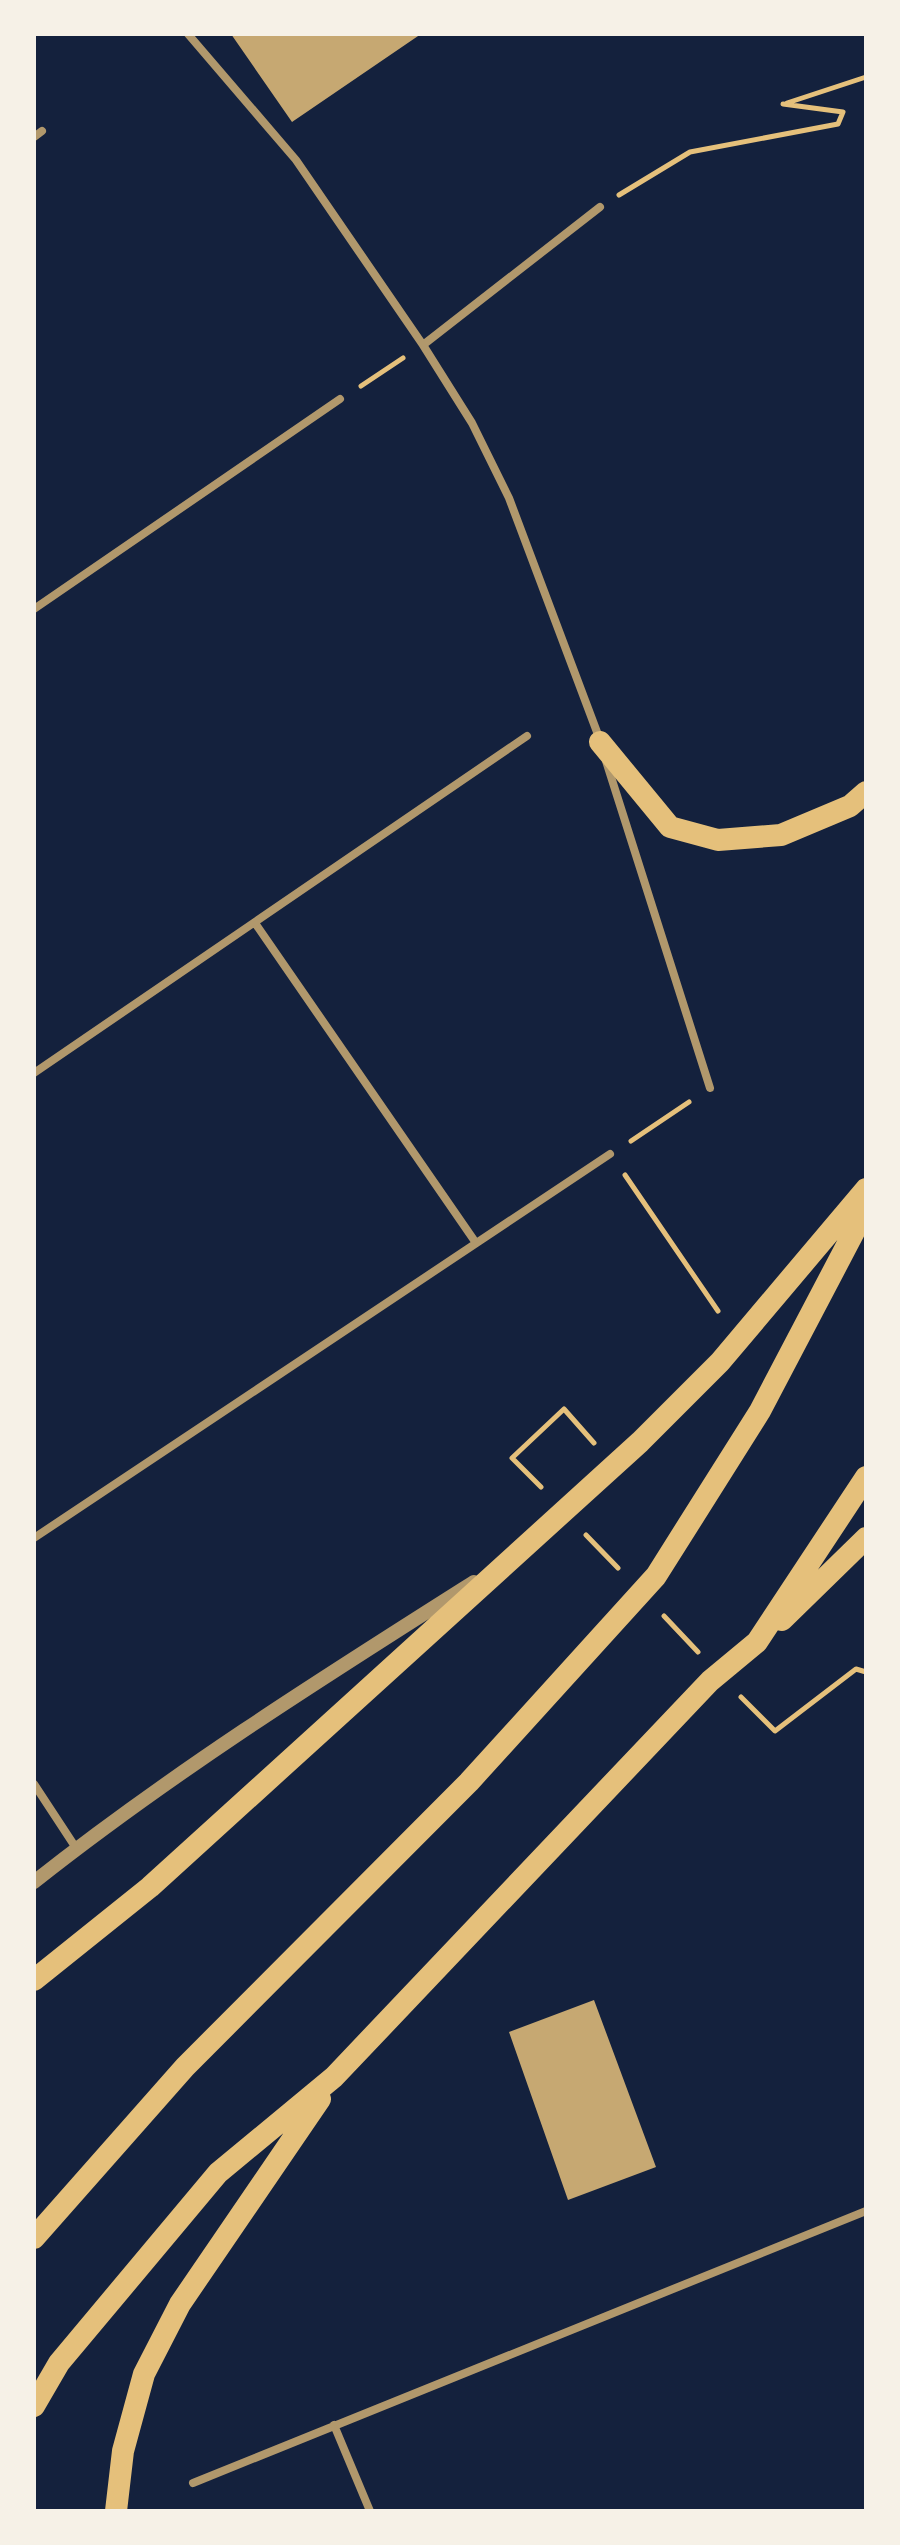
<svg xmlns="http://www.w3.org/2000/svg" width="900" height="2545" font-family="Commissioner,sans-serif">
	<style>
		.building { fill: #c6a872 }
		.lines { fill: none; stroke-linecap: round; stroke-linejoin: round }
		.path { stroke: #e5c07b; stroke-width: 5 }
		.minor { stroke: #b1986c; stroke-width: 8 }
		.tertiary { stroke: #b1986c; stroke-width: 14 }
		.trunk { stroke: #e5c07b; stroke-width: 22 }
	</style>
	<rect width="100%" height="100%" fill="#14213d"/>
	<path class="building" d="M231,34H421L292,122Z
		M594,2000L656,2167L568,2200L509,2032Z"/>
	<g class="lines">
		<path class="path" d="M787,103L866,77
			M619,195L690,152L838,124L843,112L783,104
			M361,386L403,358
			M631,1141L689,1102
			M625,1175L718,1311
			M541,1487L512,1458L564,1409L594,1443
			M586,1535L618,1568
			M664,1616L698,1652
			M741,1697L775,1731L856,1669L866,1672"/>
		<path class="minor" d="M188,34L296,160L423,345L472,423L509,498L600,740
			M34,137L42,131
			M423,345L600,207
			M34,609L340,399
			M606,761L710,1088
			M255,923L476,1243
			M34,1073L527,736
			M34,1538L610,1154
			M34,1784L76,1848
			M334,2425L370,2511
			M193,2483L866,2211"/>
		<path class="tertiary" d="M34,1882C173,1772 324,1677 474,1582"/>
		<path class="trunk" d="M600,742L670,827L718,840L781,835L850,806L866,792
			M782,1620L866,1538
			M34,1980L150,1887L640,1442L720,1362L866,1189
			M34,2238L185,2067L469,1782L656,1576L760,1411L866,1209
			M34,2406L59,2363L218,2173L334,2077L710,1681L757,1642L866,1477
			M116,2511L123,2451L144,2374L180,2304L320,2099"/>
	</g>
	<rect width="900" height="2545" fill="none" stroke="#f6f1e7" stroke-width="72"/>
</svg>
